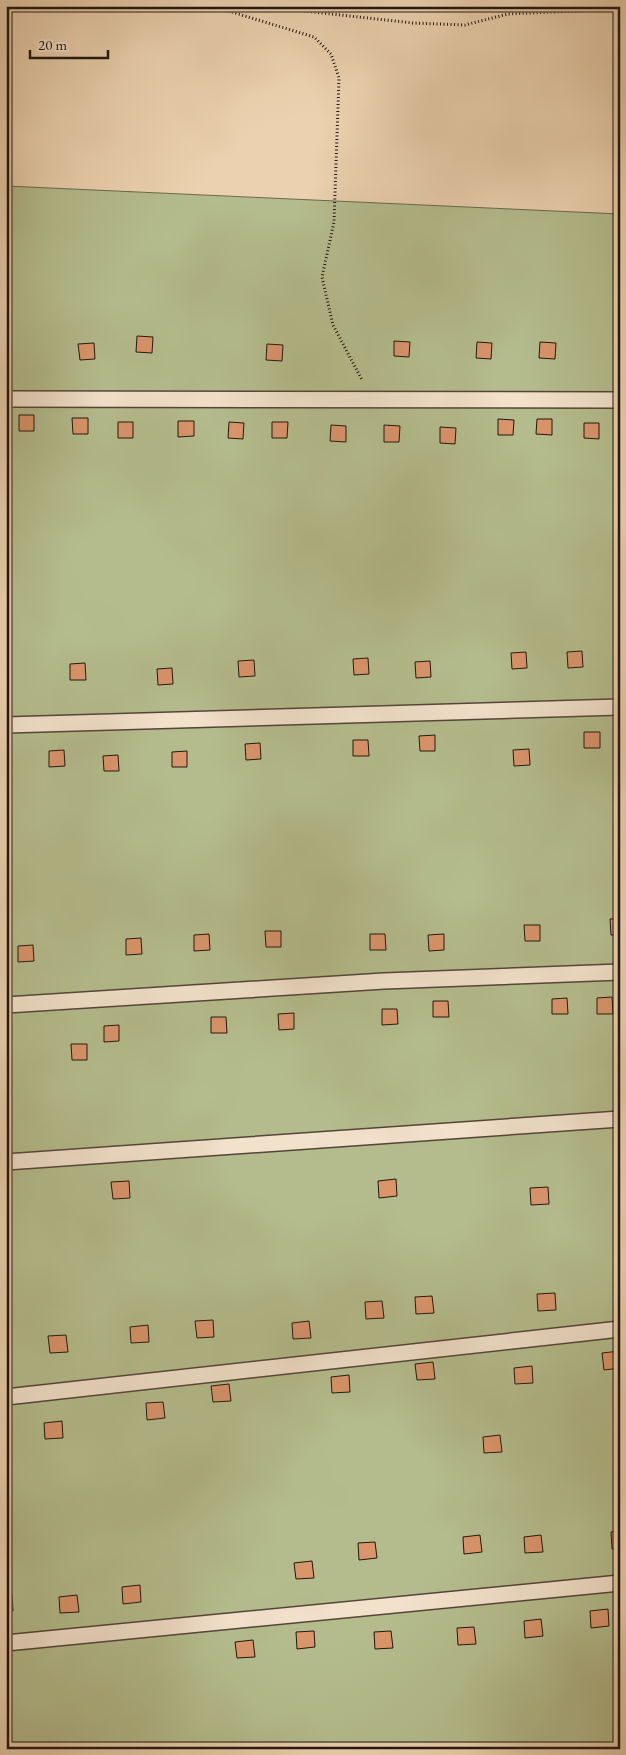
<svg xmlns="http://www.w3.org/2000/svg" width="626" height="1755" font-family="'EB Garamond',serif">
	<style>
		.green { fill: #b4bc8d; stroke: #6b694e }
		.building { fill: #da956b; stroke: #221610 }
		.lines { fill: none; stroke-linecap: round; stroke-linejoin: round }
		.lane-casing { stroke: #544538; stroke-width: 18 }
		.path { stroke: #221610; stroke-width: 3; stroke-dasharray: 1 2.5; stroke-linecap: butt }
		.lane { stroke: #f2e1cb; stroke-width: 15 }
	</style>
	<rect width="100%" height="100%" fill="#ebd1af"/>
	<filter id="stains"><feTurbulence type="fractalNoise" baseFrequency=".004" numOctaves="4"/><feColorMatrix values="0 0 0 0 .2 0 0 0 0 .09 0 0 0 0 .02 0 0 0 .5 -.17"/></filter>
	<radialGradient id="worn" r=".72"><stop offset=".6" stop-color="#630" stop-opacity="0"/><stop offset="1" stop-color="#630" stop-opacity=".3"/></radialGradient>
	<path class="green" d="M6,186L620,214V1749H6Z"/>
	<path class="building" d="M137,336L153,337L152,353L136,352Z
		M394,341L410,342L409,357L394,356Z
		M477,342L492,343L491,359L476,358Z
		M540,342L556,343L555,359L539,358Z
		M94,343L95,359L80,360L78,344Z
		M267,344L283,345L282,361L266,360Z
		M19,415H34V431H19Z
		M72,418H88V434H73Z
		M498,419L514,420L513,435H498Z
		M537,419H552V435L536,434Z
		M178,421H194V436L178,437Z
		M118,422H133V438H118Z
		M229,422L244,423L243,439L228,438Z
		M272,422H288L287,438H272Z
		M584,423H599V439L584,438Z
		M331,425L346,426V442L330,441Z
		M384,425L400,426L399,442H384Z
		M440,427L456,428L455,444L440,443Z
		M582,651L583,667L568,668L567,652Z
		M526,652L527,668L512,669L511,653Z
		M368,658L369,674L354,675L353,659Z
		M254,660L255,676L239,677L238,661Z
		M430,661L431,677L416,678L415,662Z
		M85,663L86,680H70V664Z
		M172,668L173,684L158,685L157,669Z
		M584,732H600V748H584Z
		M435,735V751H420L419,736Z
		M353,740H368L369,756H353Z
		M260,743L261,759L246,760L245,744Z
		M529,749L530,765L514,766L513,750Z
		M64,750L65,766L49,767V751Z
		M187,751V767H172V752Z
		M118,755L119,771H104L103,756Z
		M610,919H620V935H611Z
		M524,925H540V941H525Z
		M265,931H281V947H266Z
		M209,934L210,950L194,951V935Z
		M370,934H385L386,950H370Z
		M444,934V950L429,951L428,935Z
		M141,938L142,954L126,955V939Z
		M33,945L34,961L18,962V946Z
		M612,997L613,1014H597V998Z
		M567,998L568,1014H552V999Z
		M433,1001H448L449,1017H433Z
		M382,1009H397L398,1024L382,1025Z
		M294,1013V1029L279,1030L278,1014Z
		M211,1017H226L227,1033H211Z
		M119,1025V1041L104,1042V1026Z
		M71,1044H87V1060H72Z
		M396,1179L397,1196L379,1198L378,1181Z
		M129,1181L130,1198L113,1199L111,1182Z
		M548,1187L549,1204L531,1205L530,1188Z
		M617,1278H620V1294H619Z
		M555,1293L556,1310L538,1311L537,1294Z
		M432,1296L434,1313L416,1314L415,1297Z
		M382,1301L384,1318L366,1319L365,1302Z
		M213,1320L214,1337L197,1338L195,1321Z
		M309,1321L311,1338L293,1339L292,1323Z
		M148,1325L149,1342L131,1343L130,1327Z
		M66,1335L68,1352L50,1353L48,1336Z
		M620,1351V1368L604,1370L602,1353Z
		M433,1362L435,1379L417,1380L415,1364Z
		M532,1366L533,1383L515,1384L514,1368Z
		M349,1375L350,1392L332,1393L331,1377Z
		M229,1384L231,1401L213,1402L211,1386Z
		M163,1402L165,1418L147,1420L146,1403Z
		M62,1421L63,1438L45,1439L44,1423Z
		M500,1435L502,1452L484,1453L483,1437Z
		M620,1531V1548L612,1549L611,1532Z
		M480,1535L482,1552L464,1554L463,1537Z
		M541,1535L543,1552L525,1553L524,1537Z
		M375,1542L377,1558L359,1560L358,1543Z
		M312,1561L314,1578L296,1579L294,1563Z
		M140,1585L141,1602L123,1604L122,1587Z
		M12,1594L13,1611L6,1612V1595Z
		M77,1595L79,1612L60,1613L59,1597Z
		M608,1609L609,1626L591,1628L590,1611Z
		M541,1619L543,1636L525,1638L524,1621Z
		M474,1627L476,1644L458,1645L457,1628Z
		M314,1631L315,1647L297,1649L296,1632Z
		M391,1631L393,1648L375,1649L374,1632Z
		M253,1640L255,1657L237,1658L235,1642Z
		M6,1668H9L11,1685H6Z"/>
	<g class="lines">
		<g class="lane-casing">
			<path id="lane" d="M6,399L620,400
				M6,725L620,707
				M6,1005L384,981L620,972
				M6,1162L620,1119
				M6,1397L620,1329
				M6,1643L620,1583"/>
		</g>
		<path class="path" d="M212,6L314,37L331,54L339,78L334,222L322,277L333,325L362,380
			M259,6L413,23L465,25L508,14L620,9"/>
		<use href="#lane" class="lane"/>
	</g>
	<rect width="626" height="1755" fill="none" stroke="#ebd1af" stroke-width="25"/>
	<rect x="8" y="8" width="611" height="1740" fill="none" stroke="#221610" stroke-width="2.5"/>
	<rect x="12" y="12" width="601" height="1730" fill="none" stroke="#221610"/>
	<path d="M30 50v8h78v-8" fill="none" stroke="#221610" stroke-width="2.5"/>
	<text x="38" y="50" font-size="15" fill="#221610" stroke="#f2e1cb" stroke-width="4" paint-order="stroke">20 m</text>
	<rect width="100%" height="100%" filter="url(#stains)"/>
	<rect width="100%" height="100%" fill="url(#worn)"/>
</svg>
